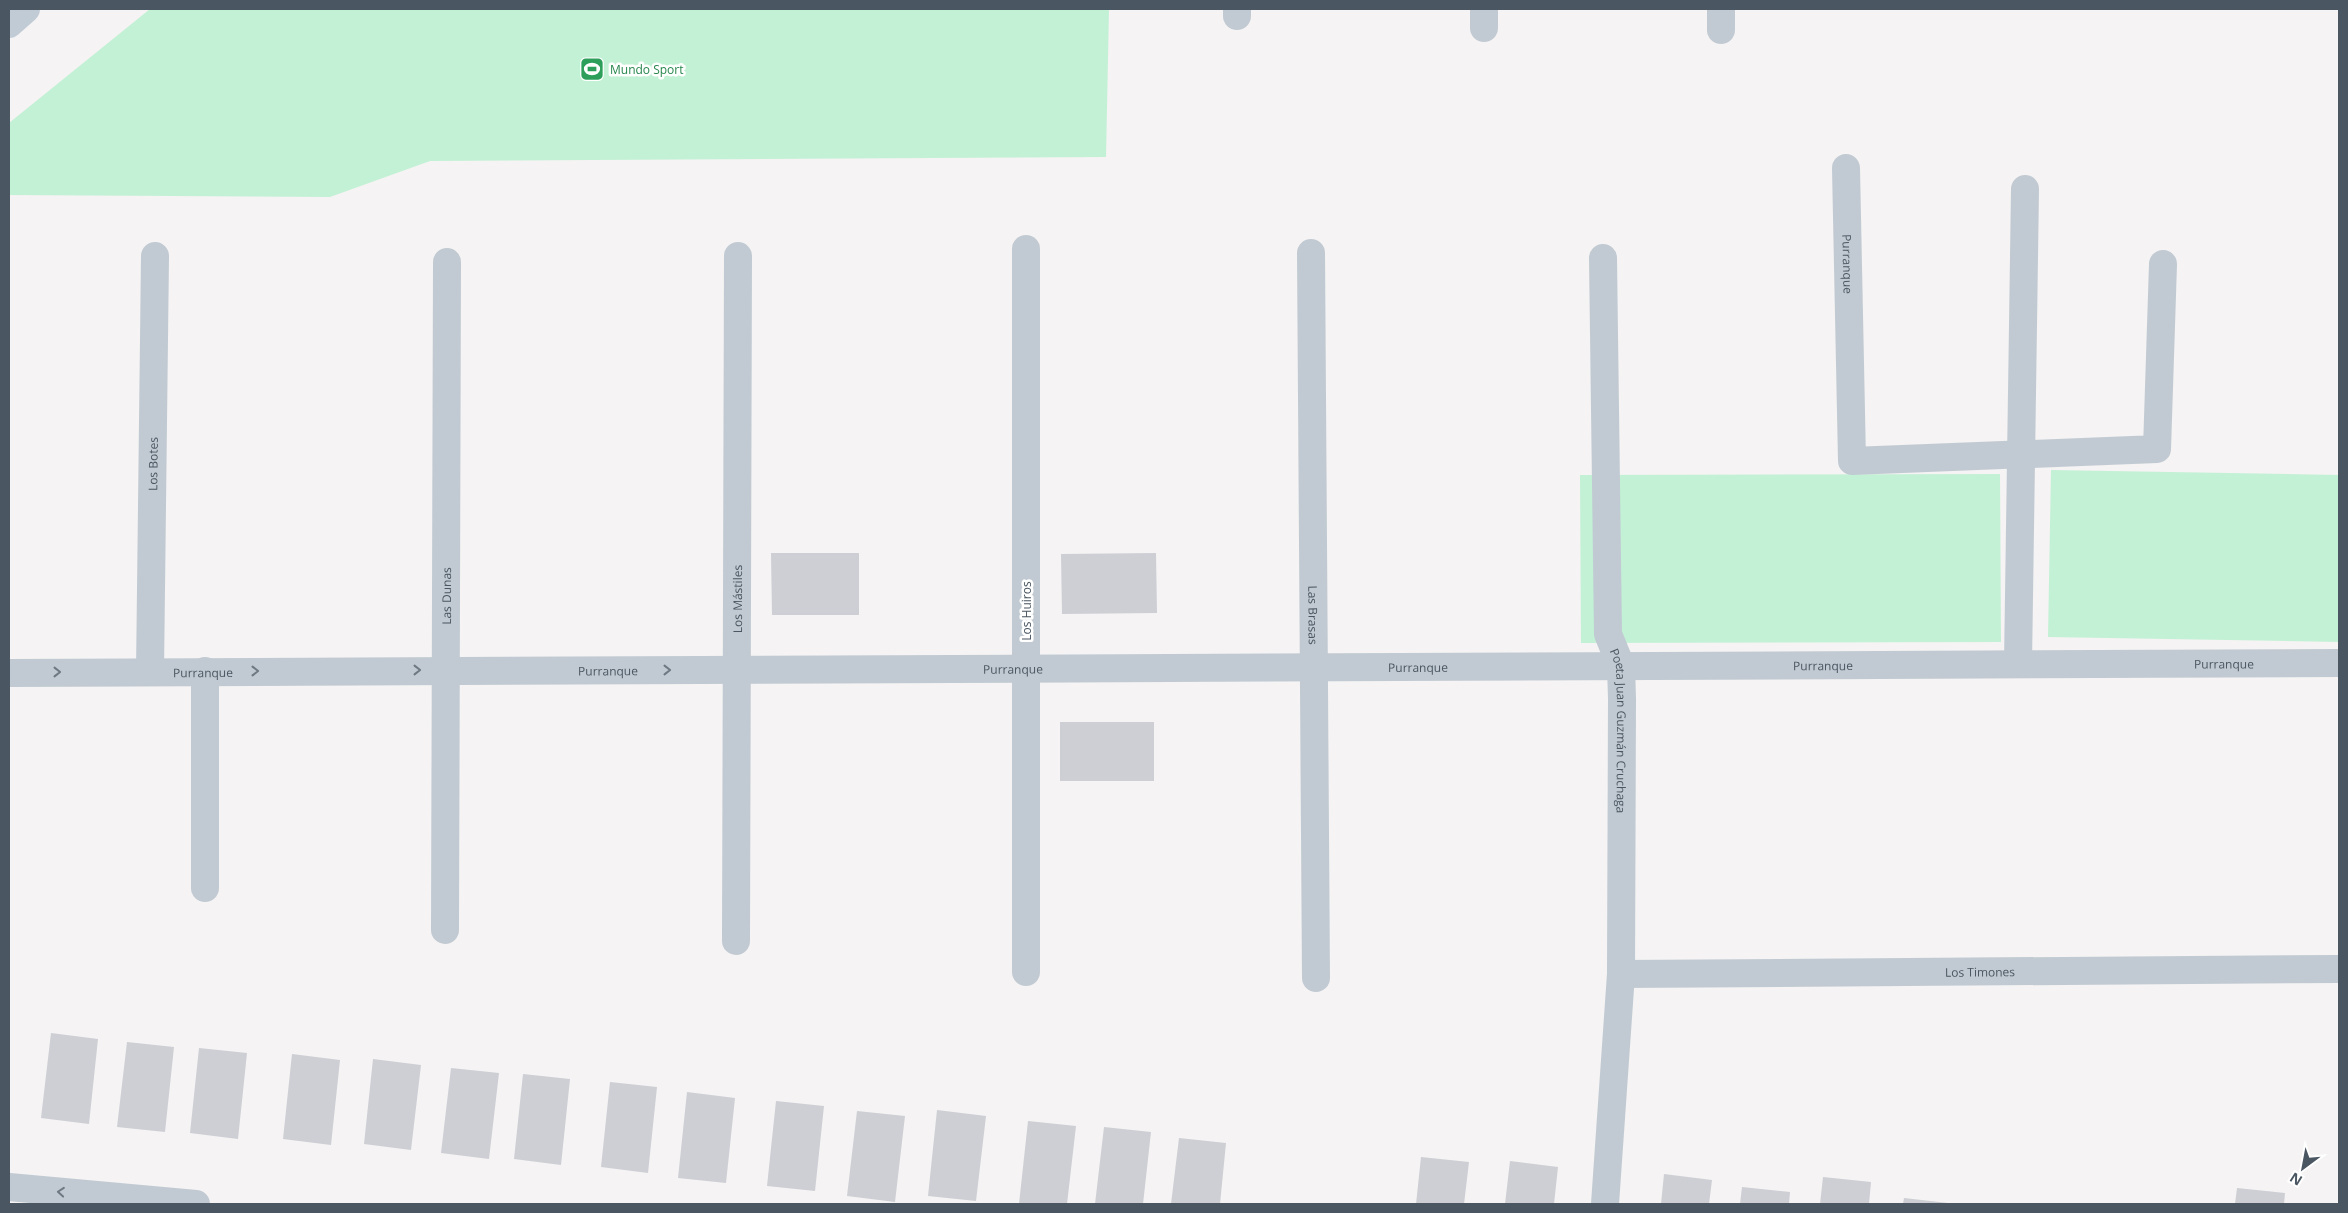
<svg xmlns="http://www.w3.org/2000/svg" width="2348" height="1213" font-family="'Open Sans',sans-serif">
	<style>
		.green { fill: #c3f1d5 }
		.building { fill: #cdcfd5 }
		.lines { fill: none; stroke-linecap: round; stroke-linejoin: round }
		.street { stroke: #c1cad2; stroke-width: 28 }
		.secondary { stroke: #c1cbd6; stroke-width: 28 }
		.oneway { stroke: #6e7983 }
		.labels { text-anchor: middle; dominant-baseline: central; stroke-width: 5; stroke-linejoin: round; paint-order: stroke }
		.leisure-label { font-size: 12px; fill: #27864d; stroke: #fff; text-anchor: start }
		.street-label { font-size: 12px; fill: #4a5661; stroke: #fff }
	</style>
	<rect width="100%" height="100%" fill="#f5f3f3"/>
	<path class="green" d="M150,9H1109L1106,157L430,161L330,197L9,195V123Z
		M2051,470L2339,475V642L2048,637Z
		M2000,474L2001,642L1581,643L1580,475Z"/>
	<path class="building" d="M771,553H859V615H772Z
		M1156,553L1157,613L1062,614L1061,554Z
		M1060,722H1154V781H1060Z
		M51,1033L98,1039L89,1124L41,1118Z
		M127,1042L174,1047L165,1132L117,1127Z
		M199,1048L247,1053L238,1139L190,1133Z
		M292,1054L340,1060L331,1145L283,1139Z
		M373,1059L421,1065L411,1150L364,1144Z
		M451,1068L499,1073L489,1159L441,1153Z
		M523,1074L570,1079L561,1165L514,1159Z
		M610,1082L657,1087L648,1173L601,1167Z
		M687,1092L735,1098L726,1183L678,1178Z
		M776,1101L824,1106L815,1191L767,1186Z
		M937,1110L986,1116L976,1201L928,1196Z
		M857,1111L905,1116L895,1202L847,1196Z
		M1028,1121L1076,1126L1067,1204H1019Z
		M1104,1127L1151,1132L1143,1204H1095Z
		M1179,1138L1226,1143L1220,1204H1171Z
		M1421,1157L1469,1162L1464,1204H1416Z
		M1510,1161L1558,1167L1554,1204H1505Z
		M1664,1174L1712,1180L1709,1204H1661Z
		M1823,1177L1871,1182L1869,1204H1820Z
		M1742,1187L1790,1192L1789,1204H1740Z
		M2237,1188L2285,1193L2284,1204H2235Z
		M1904,1198L1948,1203V1204H1903Z"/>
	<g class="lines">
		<g class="street">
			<path d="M1237,9V16"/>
			<path d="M1484,9V28"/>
			<path d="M1721,30V9"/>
			<path id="s1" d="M1846,168L1852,461L2157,449L2163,264"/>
			<path id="s2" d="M1311,253L1316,978"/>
			<path id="s3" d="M1603,258L1608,634L1621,666L1622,699L1621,974L1605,1204"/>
			<path d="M2018,664L2025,189"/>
			<path d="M205,671V888"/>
			<path id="s4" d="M150,672L155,256"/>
			<path id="s5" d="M9,673L2339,663"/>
			<path id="s6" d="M445,930L447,262"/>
			<path id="s7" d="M736,941L738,256"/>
			<path d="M1026,972V249"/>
			<path id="s8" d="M1621,974L2339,969"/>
			<path d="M9,1187L196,1204"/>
		</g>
		<path class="secondary" d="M9,24L26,9"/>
	</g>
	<defs><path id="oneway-chevron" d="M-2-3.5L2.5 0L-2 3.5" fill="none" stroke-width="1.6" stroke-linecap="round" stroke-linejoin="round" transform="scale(1.25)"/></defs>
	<g class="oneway">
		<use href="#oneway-chevron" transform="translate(417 670)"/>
		<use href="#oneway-chevron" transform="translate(667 670)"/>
		<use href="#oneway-chevron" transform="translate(255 671)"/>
		<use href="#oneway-chevron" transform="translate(57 672)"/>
		<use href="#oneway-chevron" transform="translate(61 1192) rotate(-175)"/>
	</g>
	<defs>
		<g id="stadium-square" transform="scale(1.25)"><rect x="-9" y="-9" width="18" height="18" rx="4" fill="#2e9e5b" stroke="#fff"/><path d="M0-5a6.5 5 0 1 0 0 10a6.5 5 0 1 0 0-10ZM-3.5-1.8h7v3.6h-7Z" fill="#fff"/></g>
	</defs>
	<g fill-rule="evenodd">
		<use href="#stadium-square" x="592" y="69"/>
	</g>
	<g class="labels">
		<g class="leisure-label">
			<text x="610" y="69">Mundo Sport</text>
		</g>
		<g class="street-label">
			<text stroke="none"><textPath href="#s1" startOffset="96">Purranque</textPath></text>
			<text stroke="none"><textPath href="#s4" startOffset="208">Los Botes</textPath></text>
			<text stroke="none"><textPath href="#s6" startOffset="334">Las Dunas</textPath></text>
			<text stroke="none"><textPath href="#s7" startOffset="342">Los Mástiles</textPath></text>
			<text transform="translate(1026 611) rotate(-90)">Los Huiros</text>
			<text stroke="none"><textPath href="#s2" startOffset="362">Las Brasas</textPath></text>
			<text stroke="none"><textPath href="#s5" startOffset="2215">Purranque</textPath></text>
			<text stroke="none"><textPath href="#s5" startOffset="1814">Purranque</textPath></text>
			<text stroke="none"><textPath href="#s5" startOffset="1409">Purranque</textPath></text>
			<text stroke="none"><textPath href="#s5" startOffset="1004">Purranque</textPath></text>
			<text stroke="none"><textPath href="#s5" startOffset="599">Purranque</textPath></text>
			<text stroke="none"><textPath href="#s5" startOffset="194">Purranque</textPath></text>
			<text stroke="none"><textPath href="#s3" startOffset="475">Poeta Juan Guzmán Cruchaga</textPath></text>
			<text stroke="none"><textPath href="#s8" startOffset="359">Los Timones</textPath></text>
		</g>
	</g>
	<rect width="2348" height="1213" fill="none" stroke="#4a5661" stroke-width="20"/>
	<g transform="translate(2303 1168) rotate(212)" stroke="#ffffff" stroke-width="4" paint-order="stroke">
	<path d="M0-4L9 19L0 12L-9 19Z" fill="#4a5661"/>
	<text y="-8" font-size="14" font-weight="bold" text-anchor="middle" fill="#4a5661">N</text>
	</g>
</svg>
